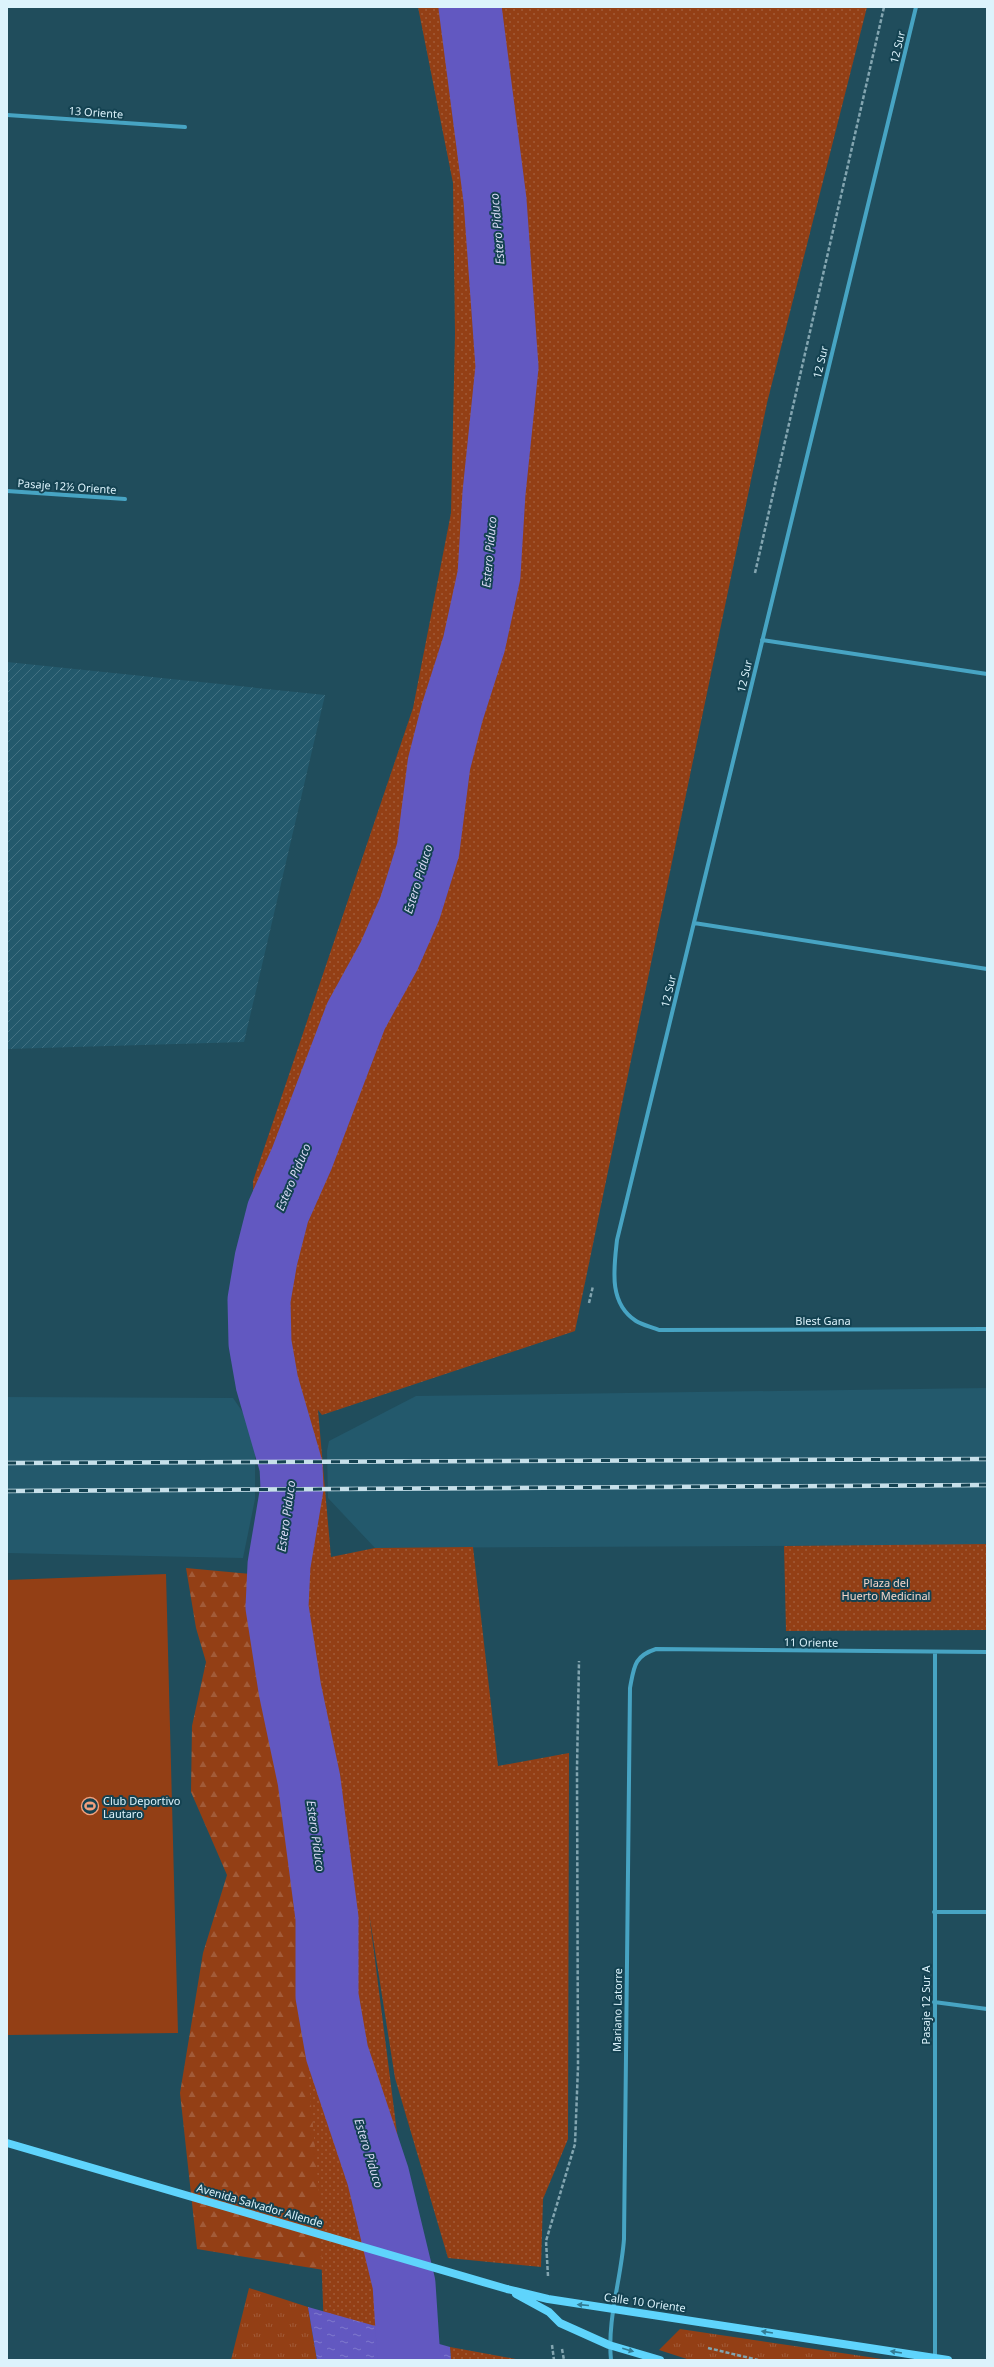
<svg xmlns="http://www.w3.org/2000/svg" width="994" height="2367" font-family="'Noto Sans',sans-serif">
	<style>
		.built { fill: #23596c }
		.industrial { fill: url(#industrial-furrows) }
		.grass { fill: url(#grass-tufts) }
		.forest { fill: url(#forest-firs) }
		.park { fill: url(#park-dots) }
		.pitch { fill: #933f15 }
		.water { fill: url(#water-ripples) }
		.lines { fill: none; stroke-linecap: round; stroke-linejoin: round }
		.river { stroke: #6258c1; stroke-width: 63 }
		.path { stroke: #83a5b0; stroke-width: 2.5; stroke-dasharray: 4 2; stroke-linecap: butt }
		.street { stroke: #47a4c3; stroke-width: 4 }
		.secondary { stroke: #5fd4fc; stroke-width: 8 }
		.rail-casing { stroke: #c7e0ea; stroke-width: 4.5 }
		.rail { stroke: #144251; stroke-width: 3; stroke-dasharray: 9; stroke-linecap: butt }
		.oneway { fill: #327c95 }
		.labels { text-anchor: middle; dominant-baseline: central; stroke-width: 4; stroke-linejoin: round; paint-order: stroke }
		.street-label { font-size: 11px; fill: #dcf3fc; stroke: #144251 }
		.park-label { font-size: 11px; fill: #f4d5c9; stroke: #144251 }
		.poi-label { font-size: 11px; fill: #dcf3fc; stroke: #144251; text-anchor: start }
		.water-label { font-size: 12px; font-style: italic; fill: #d7d8f4; stroke: #144251 }
	</style>
	<defs>
		<pattern id="industrial-furrows" width="10" height="10" patternUnits="userSpaceOnUse"><rect width="10" height="10" fill="#23596c"/><path d="M-1 1l2-2M0 10L10 0M9 11l2-2" fill="none" stroke="#427182"/></pattern>
		<pattern id="grass-tufts" width="24" height="20" patternUnits="userSpaceOnUse"><rect width="24" height="20" fill="#933f15"/><path d="M3 7l-1-3M5 7V3M7 7l1-3M15 17l-1-3M17 17v-4M19 17l1-3" fill="none" stroke="#a25b38"/></pattern>
		<pattern id="forest-firs" width="22" height="20" patternUnits="userSpaceOnUse"><rect width="22" height="20" fill="#933f15"/><path d="M5 1l3.5 6h-7zM16 11l3.5 6h-7z" fill="#a25b38"/></pattern>
		<pattern id="park-dots" width="8" height="8" patternUnits="userSpaceOnUse"><rect width="8" height="8" fill="#933f15"/><path d="M2 2h.1M6 6h.1" fill="none" stroke="#a25b38" stroke-width="1.8" stroke-linecap="round"/></pattern>
		<pattern id="water-ripples" width="26" height="14" patternUnits="userSpaceOnUse"><rect width="26" height="14" fill="#6258c1"/><path d="M2 4q2-2 4 0t4 0M15 11q2-2 4 0t4 0" fill="none" stroke="#7f79cd"/></pattern>
	</defs>
	<rect width="100%" height="100%" fill="#204d5c"/>
	<path class="built" d="M987,1388V1545L375,1548L328,1498L327,1451L329,1441L416,1396Z
		M7,1397L233,1398L244,1414L252,1432L255,1452V1499L243,1558L7,1553Z"/>
	<path class="industrial" d="M7,662L325,695L244,1042L7,1049Z"/>
	<path class="grass" d="M249,2288L308,2307L317,2360H231Z
		M680,2329L889,2360H690L659,2350Z"/>
	<path class="forest" d="M186,1568L261,1575L251,1599L291,1746L360,2276L197,2249L180,2093L203,1953L227,1875L191,1792L192,1726L206,1662L196,1628Z"/>
	<path class="park" d="M418,7H867L767,403L575,1331L322,1415L318,1410L331,1557L375,1548L473,1547L498,1766L569,1753L568,2139L543,2199L541,2267L448,2258L395,2078L369,1913L426,2360H325L319,2193L294,1915L273,1622L255,1325L253,1181L413,708L451,513L455,334L453,183Z
		M987,1544V1630L786,1631L784,1546Z
		M450,2347L521,2360H451Z"/>
	<path class="pitch" d="M166,1574L178,2033L7,2035V1580Z"/>
	<path class="water" d="M308,2307L450,2347L451,2360H317Z"/>
	<g class="lines">
		<path class="river" d="M409,2360L404,2284L378,2176L337,2053L327,1996V1918L309,1780L290,1690L277,1607L279,1565L292,1488L291,1466L267,1383L260,1343L259,1300L266,1259L278,1212L302,1158L356,1016L389,956L410,908L428,850L439,764L452,713L474,644L489,575L494,493L507,367L495,200L470,7"/>
		<path class="path" d="M755,573L884,7
			M589,1303L593,1286
			M548,2276L546,2241L575,2144L578,2067L577,1769L579,1661
			M552,2345L554,2360
			M708,2348L758,2360
			M562,2349L564,2360"/>
		<path class="street" d="M916,7L617,1240C614,1268 608,1303 636,1321C642,1325 652,1327 659,1330L987,1329
			M7,115L185,127
			M7,491L125,499
			M762,640L987,674
			M694,923L987,969
			M934,1912H987
			M934,2002L987,2009
			M935,2358V1652
			M611,2360C607,2319 621,2280 624,2239L630,1688C634,1667 634,1656 656,1649L987,1652"/>
		<path class="secondary" d="M7,2143L507,2289L548,2299L948,2360
			M516,2294L549,2312L560,2323L609,2345L660,2360"/>
		<g class="rail-casing">
			<path id="rail" d="M7,1463L987,1459
				M7,1491L987,1485"/>
		</g>
		<use href="#rail" class="rail"/>
	</g>
	<defs><path id="oneway-solid" d="M-6-.8H1V-3.2L6.5 0L1 3.2V.8H-6Z"/></defs>
	<g class="oneway">
		<use href="#oneway-solid" transform="translate(583 2305) rotate(-175)"/>
		<use href="#oneway-solid" transform="translate(767 2332) rotate(-171)"/>
		<use href="#oneway-solid" transform="translate(628 2350) rotate(16)"/>
		<use href="#oneway-solid" transform="translate(896 2352) rotate(-171)"/>
	</g>
	<defs>
		<g id="stadium-ring" transform="scale(0.9)"><circle r="9.5" fill="#144251" stroke="#f2a17e" stroke-width="1.5"/><path d="M0-5a6.5 5 0 1 0 0 10a6.5 5 0 1 0 0-10ZM-3.5-1.8h7v3.6h-7Z" fill="#f2a17e"/></g>
	</defs>
	<g fill-rule="evenodd">
		<use href="#stadium-ring" x="90" y="1806"/>
	</g>
	<g class="labels">
		<g class="street-label">
			<text transform="translate(897 47) rotate(-76)">12 Sur</text>
			<text transform="translate(96 112) rotate(4)">13 Oriente</text>
			<text transform="translate(820 362) rotate(-76)">12 Sur</text>
			<text transform="translate(67 486) rotate(4)">Pasaje 12½ Oriente</text>
			<text transform="translate(744 676) rotate(-76)">12 Sur</text>
			<text transform="translate(668 991) rotate(-76)">12 Sur</text>
			<text x="823" y="1320">Blest Gana</text>
			<text transform="translate(811 1642) rotate(1)">11 Oriente</text>
			<text transform="translate(925 2005) rotate(-90)">Pasaje 12 Sur A</text>
			<text transform="translate(617 2010) rotate(-89)">Mariano Latorre</text>
			<text transform="translate(260 2205) rotate(16)">Avenida Salvador Allende</text>
			<text transform="translate(645 2302) rotate(8)">Calle 10 Oriente</text>
		</g>
		<g class="park-label">
			<text x="886" y="1582">Plaza del<tspan x="886" dy="13">Huerto Medicinal</tspan></text>
		</g>
		<g class="poi-label">
			<text x="103" y="1800">Club Deportivo<tspan x="103" dy="13">Lautaro</tspan></text>
		</g>
		<g class="water-label">
			<text transform="translate(497 229) rotate(-95)">Estero Piduco</text>
			<text transform="translate(489 552) rotate(-85)">Estero Piduco</text>
			<text transform="translate(418 879) rotate(-73)">Estero Piduco</text>
			<text transform="translate(293 1177) rotate(-67)">Estero Piduco</text>
			<text transform="translate(286 1516) rotate(-82)">Estero Piduco</text>
			<text transform="translate(316 1836) rotate(82)">Estero Piduco</text>
			<text transform="translate(369 2153) rotate(73)">Estero Piduco</text>
		</g>
	</g>
	<rect width="994" height="2367" fill="none" stroke="#dcf3fc" stroke-width="16"/>
</svg>
